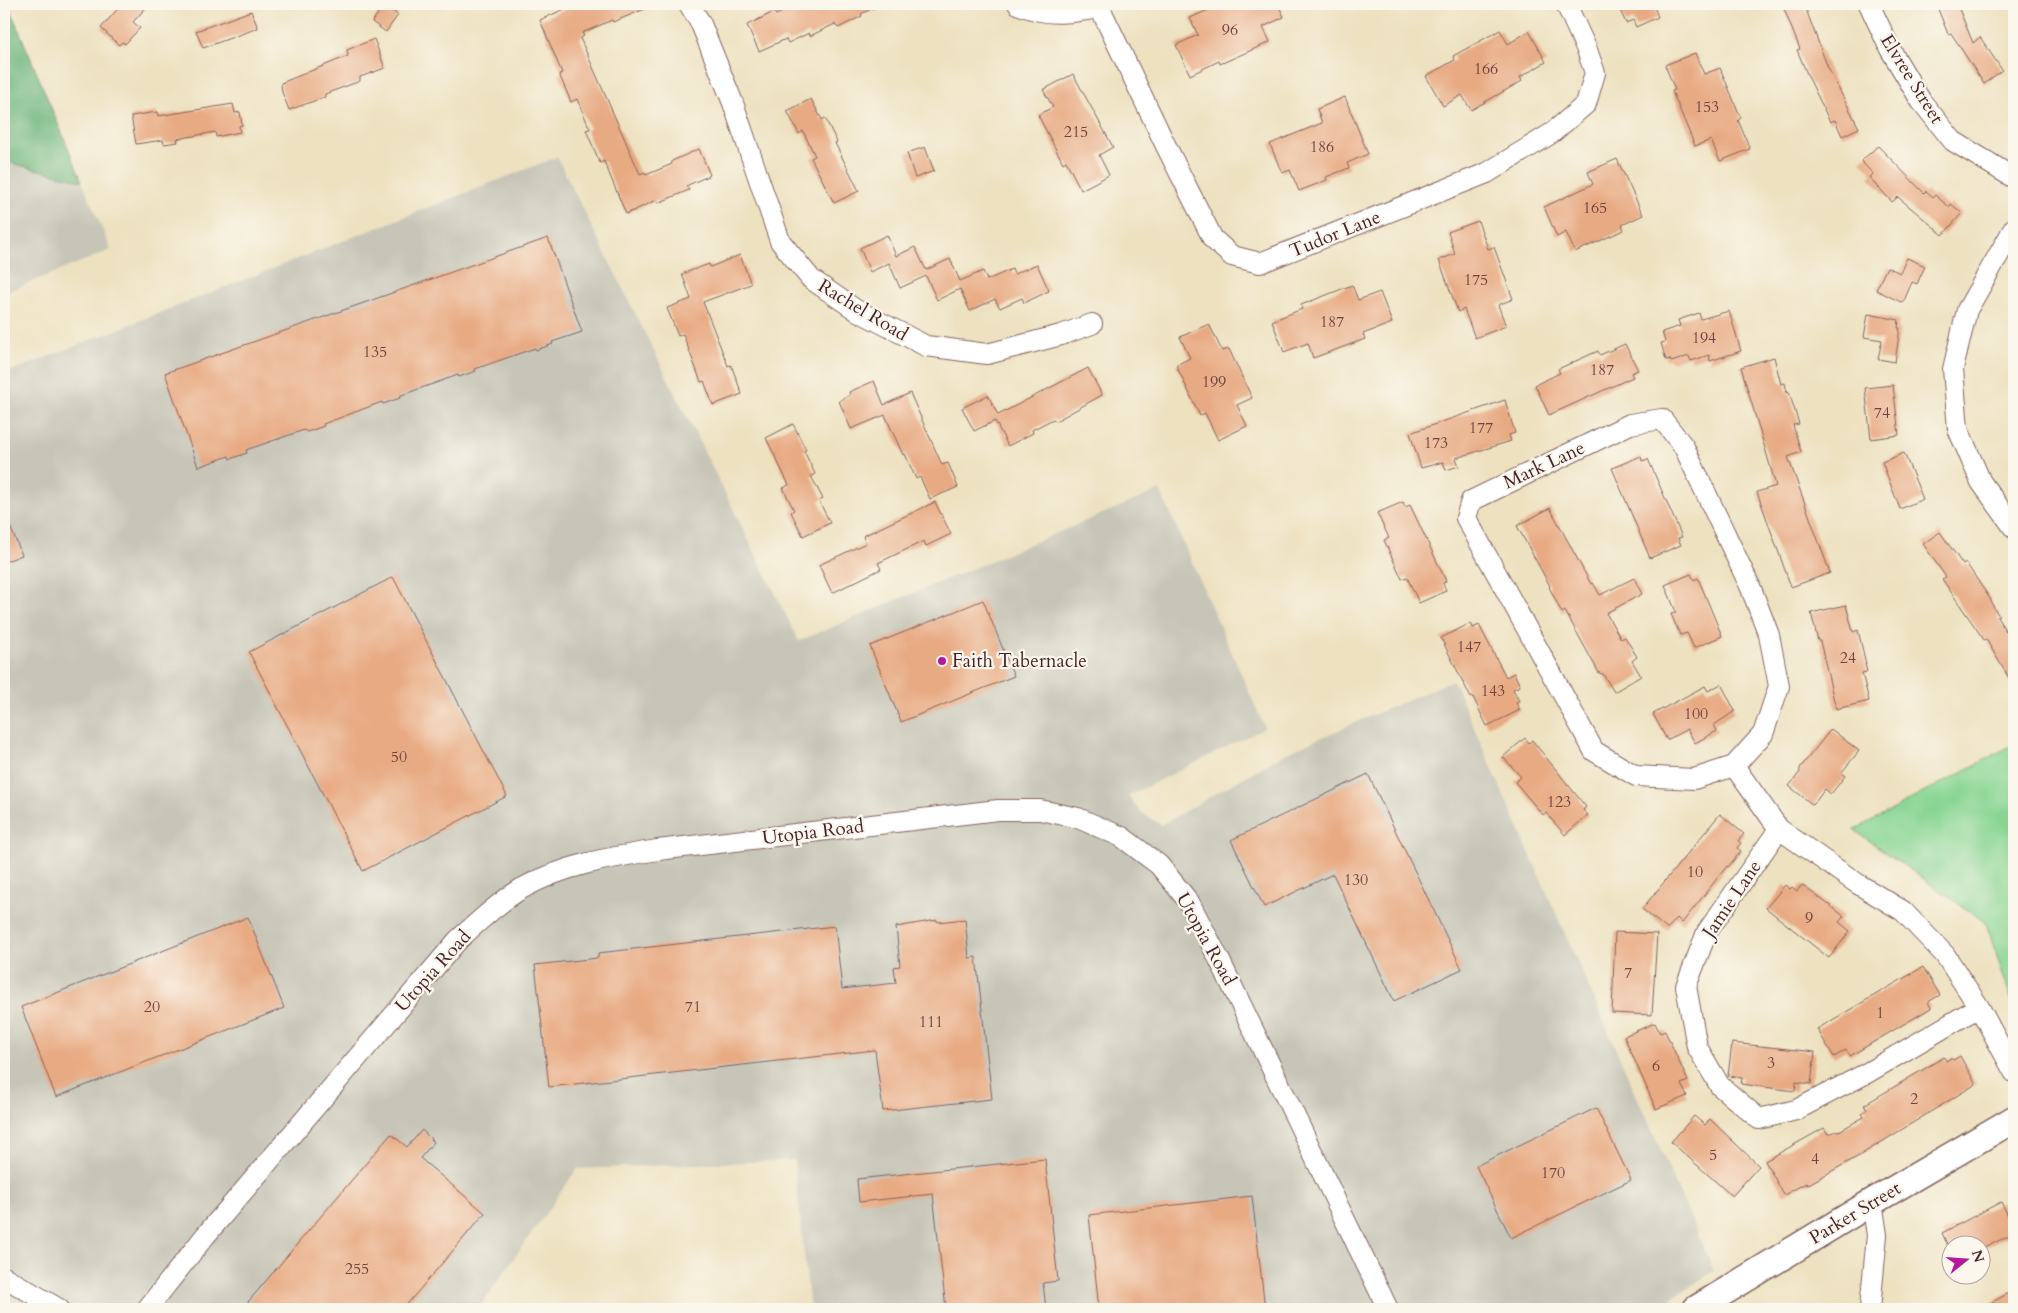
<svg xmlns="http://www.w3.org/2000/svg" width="2018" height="1313" font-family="Cardo,serif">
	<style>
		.industrial { fill: #c7c5b8 }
		.green { fill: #88d593; stroke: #697a5f }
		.forest { fill: #6eb67d; stroke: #5c6a54 }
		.building { fill: #e8aa83 }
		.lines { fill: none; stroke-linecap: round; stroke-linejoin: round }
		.minor-casing { stroke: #83635f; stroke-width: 22 }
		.tertiary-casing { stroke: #83635f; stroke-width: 29 }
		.minor { stroke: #fff; stroke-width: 20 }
		.tertiary { stroke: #fff; stroke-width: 26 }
		.poi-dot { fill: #b5179e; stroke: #fbf7ec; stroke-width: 2 }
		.labels { text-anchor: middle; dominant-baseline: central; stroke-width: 4.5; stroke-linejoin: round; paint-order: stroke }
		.number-label { font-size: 16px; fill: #724241 }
		.street-label { font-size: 19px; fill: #4a1f2b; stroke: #fbf7ec }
		.poi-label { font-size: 19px; fill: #4a1f2b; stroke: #fbf7ec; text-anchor: start }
	</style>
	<rect width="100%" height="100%" fill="#fbf7ec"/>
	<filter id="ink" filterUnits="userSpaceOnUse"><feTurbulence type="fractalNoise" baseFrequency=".02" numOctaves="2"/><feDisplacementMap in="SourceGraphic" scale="10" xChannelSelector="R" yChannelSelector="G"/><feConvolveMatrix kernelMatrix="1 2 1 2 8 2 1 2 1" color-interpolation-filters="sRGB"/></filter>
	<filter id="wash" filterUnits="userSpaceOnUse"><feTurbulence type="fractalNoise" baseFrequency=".0096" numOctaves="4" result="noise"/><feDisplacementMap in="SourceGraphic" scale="20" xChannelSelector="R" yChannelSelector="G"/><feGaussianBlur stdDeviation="1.12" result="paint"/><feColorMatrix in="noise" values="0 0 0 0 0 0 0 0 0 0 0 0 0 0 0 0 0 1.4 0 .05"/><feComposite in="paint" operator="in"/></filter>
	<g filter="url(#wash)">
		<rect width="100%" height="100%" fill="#ede1c0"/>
		<path class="industrial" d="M557,157L799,641L1160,490L1265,728L1128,796L1142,813L1161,825L1288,752L1453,680L1714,1271L1654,1309H810L794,1160L577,1169L478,1309H4V374Z
			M4,161L82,181L111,250L4,293Z"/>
		<path class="green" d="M2014,744V1008L1986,923L1854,830Z"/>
		<path class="forest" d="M4,4H8L82,181L4,161Z"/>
		<g id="blocks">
			<path class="building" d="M122,4H149L133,22L140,28L125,44L122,42L119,45L101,28Z
				M568,4H657L613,22L612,20L582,33L584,36L580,38L640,174L645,172L646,175L672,164V161L699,149L710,175L686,186L689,190L658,203L657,200L626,214L604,161L600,163L586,130L590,129L577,99L571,102L559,74L562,73L540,20L569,7Z
				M799,4H882L861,14L862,16L838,28L835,24L810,36L809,33L788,43L786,39L759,51L747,25L774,12L776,15Z
				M1222,4H1278L1284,17L1263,27L1270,42L1220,64L1219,61L1190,75L1176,45L1198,35L1190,18Z
				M1617,4H1653L1658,17L1636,27L1633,20L1626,23Z
				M1782,4H1804L1828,68L1859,128L1842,136L1835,120L1830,122L1808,76L1797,50L1800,49Z
				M1936,4H1957L1973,43L1980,37L2002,70L1984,84L1951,33L1948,34Z
				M384,5L398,15L386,32L372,22Z
				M251,11L258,28L203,48L196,31Z
				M1500,30L1508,44L1529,31L1546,62L1520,77L1522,81L1471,110L1462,95L1443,106L1426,76L1455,60L1453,56Z
				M374,39L385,68L360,77V81L325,94V97L289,110L282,92L281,83L348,56L347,50Z
				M1695,53L1704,74L1720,68L1741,118L1738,120L1750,149L1720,161L1711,140L1695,146L1672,91L1675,90L1665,65Z
				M1073,74L1113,147L1099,155L1109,175L1081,190L1066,161L1063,163L1038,115L1053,107L1043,90Z
				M1345,97L1368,154L1347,163L1349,168L1326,177L1327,180L1299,191L1290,170L1282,173L1270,144L1322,123L1317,109Z
				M811,99L822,120L825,118L837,142L835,143L859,191L834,203L811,158L815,156L803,131L799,134L787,111Z
				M233,104L235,113L240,112L242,125L239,126L240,132L216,137L215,132L177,139L178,142L164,144L163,140L136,144L131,116L157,112L158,116Z
				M1878,146L1924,193L1926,191L1933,197L1935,195L1949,207L1951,204L1962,213L1943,235L1898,197L1892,202L1869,177L1873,174L1861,161Z
				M925,147L934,171L915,178L907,153Z
				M1617,159L1643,215L1622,225L1624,230L1575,252L1566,232L1557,237L1544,207L1593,184L1588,172Z
				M1478,221L1488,249L1494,247L1513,299L1498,305L1506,326L1475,338L1464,309L1458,312L1439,260L1455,254L1448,232Z
				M887,235L896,256L915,247L926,270L950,259L960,281L983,271L987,280L1012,269L1014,274L1037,264L1049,291L1024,303L1022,298L1000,308L995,299L970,311L960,289L937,300L926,276L900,288L889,263L870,272L860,248Z
				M548,238L582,332L552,342L553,344L536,350L535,348L475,369L476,371L459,377L458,375L399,396L400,398L383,404L382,402L323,424L324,426L307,432L304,430L246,450L247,453L230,459L229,456L198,467L165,373Z
				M740,255L751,284L703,302L728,366L731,365L742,394L713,405L704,381L701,382L683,334L678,336L667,308L691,299L682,274L709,264L710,267Z
				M1907,258L1925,266L1917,284L1912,282L1903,303L1876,290L1887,267L1900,273Z
				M1352,285L1358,300L1380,292L1392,323L1363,334L1365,339L1313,358L1308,343L1284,352L1272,321L1302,309L1301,305Z
				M1729,311L1741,351L1710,361L1709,355L1691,361L1689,356L1671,362L1670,359L1666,360L1661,343L1665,342L1662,332L1680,326L1678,320L1699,313L1701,319Z
				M1868,314L1899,320L1898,328H1900L1895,362L1878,359L1882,340L1864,337Z
				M1209,324L1222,351L1229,349L1252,398L1237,405L1247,426L1218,440L1205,413L1200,416L1176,365L1190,358L1180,337Z
				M1625,344L1638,370L1631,373L1633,377L1549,415L1535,385L1560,373L1558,369L1598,351L1600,355Z
				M1774,357L1781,384L1785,383L1787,393L1789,392L1799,424L1793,425L1801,452L1788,457L1830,573L1791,587L1757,492L1776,486L1741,367Z
				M1088,368L1102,395L1056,421L1053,419L1032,430L1033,433L1008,446L995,421L974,431L962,408L988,395L998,415Z
				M874,381L884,405L910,393L942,465L948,463L958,487L930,499L920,477L916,479L905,454L903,455L885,415L851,429L839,401L850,395L849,392Z
				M1893,385L1899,435L1871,439L1865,388Z
				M1505,400L1515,433L1509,435L1511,441L1456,458L1459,466L1446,470L1443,462L1421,468L1410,433Z
				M793,424L806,450L804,451L815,474L811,476L823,499L819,501L830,523L803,536L791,512L794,510L783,488L789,485L766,438Z
				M1904,453L1923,499L1900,509L1882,462Z
				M1641,456L1642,461L1648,459L1682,537L1678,538L1681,545L1650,558L1612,468Z
				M935,502L951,534L926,546L924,541L878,563L881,569L832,593L819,565L866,543L863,536Z
				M1403,502L1405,507L1410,505L1446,581L1443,583L1446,591L1419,603L1407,577L1402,579L1384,540L1389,538L1377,513Z
				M1550,508L1586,575L1591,584L1593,583L1600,595L1634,578L1642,594L1606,613L1621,639L1625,637L1637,657L1632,661L1641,676L1614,692L1603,674L1599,673L1565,611L1562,613L1549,587L1550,586L1517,526Z
				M4,512L22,555L4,562Z
				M1940,532L1963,565L1966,563L1991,600L1990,601L1999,616L1997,617L2014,644V687L1986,639L1984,640L1942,579L1946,577L1923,544Z
				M1691,574L1694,580L1698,578L1722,636L1694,648L1687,633L1680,635L1671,614L1676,612L1665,585Z
				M393,577L507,796L363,871L249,652Z
				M983,600L1014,676L901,722L870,646Z
				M1846,605L1853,632L1858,630L1866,664H1865L1867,672L1862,673L1869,701L1836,709L1820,641H1818L1811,613Z
				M1471,623L1473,628L1479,625L1506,677L1514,673L1520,686L1513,689L1519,701L1516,703L1520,710L1487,726L1473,697L1471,698L1441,638Z
				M1721,684L1735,711L1714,725L1717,731L1695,743L1687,729L1667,740L1653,714L1705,686L1708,691Z
				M1831,729L1859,751L1841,773L1845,776L1831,794L1825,789L1813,805L1789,786L1800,772V768Z
				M1525,738L1529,743L1532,740L1586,807L1583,810L1588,815L1565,835L1546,813L1543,815L1515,782L1521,777L1503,757Z
				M1368,774L1462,969L1394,1001L1333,874L1264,907L1231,840Z
				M1720,814L1744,834L1738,841L1741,843L1737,848L1741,851L1728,867L1727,866L1682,923L1677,918L1667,929L1642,909Z
				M1785,885L1790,889L1792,887L1797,891L1802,885L1844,916L1839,922L1850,931L1829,958L1766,908Z
				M248,917L284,1008L56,1097L21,1007Z
				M965,919L969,958L976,957L992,1099L883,1111L875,1050L549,1087L535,965L598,958V953L835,926L842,989L896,983L894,967L900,966L896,927L937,920L938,922Z
				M1615,932L1657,934L1652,1015L1612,1013Z
				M1923,967L1940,995L1928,1002L1931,1008L1850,1056L1846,1050L1834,1057L1817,1029Z
				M1655,1023L1660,1033L1665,1031L1688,1081L1681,1084L1687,1096L1656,1109L1624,1036Z
				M1732,1043L1815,1052L1811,1084L1796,1082L1795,1091L1741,1084L1742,1078L1728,1076Z
				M1960,1056L1976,1084L1857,1157L1807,1185L1806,1183L1784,1195L1765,1161L1824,1128L1828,1134L1841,1130L1864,1117L1862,1113L1867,1110L1864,1105L1944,1057L1946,1061L1951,1058L1953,1060Z
				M1596,1108L1631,1180L1511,1238L1476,1166Z
				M1694,1116L1705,1125L1710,1119L1759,1166L1732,1196L1671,1142Z
				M422,1130L434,1142L420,1158L485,1213L403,1309H242L391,1134L407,1147Z
				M1045,1159L1058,1281L1043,1283L1046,1309H946L933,1194L859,1202L857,1179Z
				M1252,1196L1265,1309H1099L1089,1215Z
				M2001,1202L2014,1227V1233L1980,1250V1246H1948L1942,1233Z
				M2014,1290V1309H1980Z"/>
		</g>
	</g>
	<g filter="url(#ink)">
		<use href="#blocks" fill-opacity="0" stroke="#83635f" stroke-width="1"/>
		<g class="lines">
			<g class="minor-casing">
				<path id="minor" d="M689,4L701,24L733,103L780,241L811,279L856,310L926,346L987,354L1061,335L1092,324
					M1018,4C1047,17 1069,13 1100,8L1166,146L1213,239L1232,256L1260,263L1487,173L1552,133L1586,104L1595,73L1587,50L1566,4
					M1869,4L1890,49L1921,101L1953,141L2014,178
					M2014,228L1967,310L1953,369L1958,429L1981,482L2014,528
					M1662,419L1684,447L1750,586L1769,635L1779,686L1763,734L1734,766L1694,779L1636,776L1594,751L1466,518L1471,501L1630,424Z
					M1734,766L1779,829
					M1979,1007L1867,1073L1796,1110L1759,1119L1720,1086L1697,1047L1686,986L1707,932L1779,829L1858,884L1903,911L1945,955L1979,1007L2014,1072
					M4,1277L59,1309
					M147,1309L205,1236L458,940C478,922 498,903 521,889C563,865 612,857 658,850L998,810H1040L1078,818L1122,837L1159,865L1189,902L1219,959L1388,1309
					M1870,1309L1877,1235L1872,1202"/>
			</g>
			<g class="tertiary-casing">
				<path id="tertiary" d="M1696,1309L1872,1202L2014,1119"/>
			</g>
			<use href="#minor" class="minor"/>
			<use href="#tertiary" class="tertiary"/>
		</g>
	</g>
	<circle class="poi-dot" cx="942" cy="661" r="5"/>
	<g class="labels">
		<g class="number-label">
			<text x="1230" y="30">96</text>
			<text x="1486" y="69">166</text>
			<text x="1707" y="107">153</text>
			<text x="1076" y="132">215</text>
			<text x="1322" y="147">186</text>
			<text x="1595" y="208">165</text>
			<text x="1476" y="280">175</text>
			<text x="1332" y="322">187</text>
			<text x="1704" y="338">194</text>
			<text x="375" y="352">135</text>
			<text x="1602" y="370">187</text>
			<text x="1214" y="382">199</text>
			<text x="1882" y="413">74</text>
			<text x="1481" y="428">177</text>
			<text x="1436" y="443">173</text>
			<text x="1469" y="647">147</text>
			<text x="1848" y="658">24</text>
			<text x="1493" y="691">143</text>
			<text x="1696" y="714">100</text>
			<text x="399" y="757">50</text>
			<text x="1559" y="802">123</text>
			<text x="1695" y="872">10</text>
			<text x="1356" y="880">130</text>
			<text x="1809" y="918">9</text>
			<text x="1628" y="973">7</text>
			<text x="152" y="1007">20</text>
			<text x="693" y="1007">71</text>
			<text x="1880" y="1013">1</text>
			<text x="931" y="1022">111</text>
			<text x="1771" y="1063">3</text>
			<text x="1656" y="1066">6</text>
			<text x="1914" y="1099">2</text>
			<text x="1713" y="1155">5</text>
			<text x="1815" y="1159">4</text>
			<text x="1553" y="1173">170</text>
			<text x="357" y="1269">255</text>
		</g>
		<g class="street-label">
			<text transform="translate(1912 79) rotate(58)">Elvree Street</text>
			<text transform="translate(1335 234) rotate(-22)">Tudor Lane</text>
			<text transform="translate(863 310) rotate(31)">Rachel Road</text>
			<text transform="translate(1544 465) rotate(-25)">Mark Lane</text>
			<text transform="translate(813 832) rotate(-7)">Utopia Road</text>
			<text transform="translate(1732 899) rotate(-56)">Jamie Lane</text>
			<text transform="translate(1206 939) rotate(61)">Utopia Road</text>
			<text transform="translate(433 971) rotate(-48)">Utopia Road</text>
			<text transform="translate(1855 1213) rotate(-31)">Parker Street</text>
		</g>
		<g class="poi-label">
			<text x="952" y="661">Faith Tabernacle</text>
		</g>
	</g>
	<rect width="2018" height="1313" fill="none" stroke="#fbf7ec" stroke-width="20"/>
	<g transform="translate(1966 1260) rotate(73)"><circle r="24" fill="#fbf7ec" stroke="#b4a19f"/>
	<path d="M0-4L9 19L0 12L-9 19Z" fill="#b5179e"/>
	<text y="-8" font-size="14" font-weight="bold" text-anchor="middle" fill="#4a1f2b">N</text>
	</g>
</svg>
